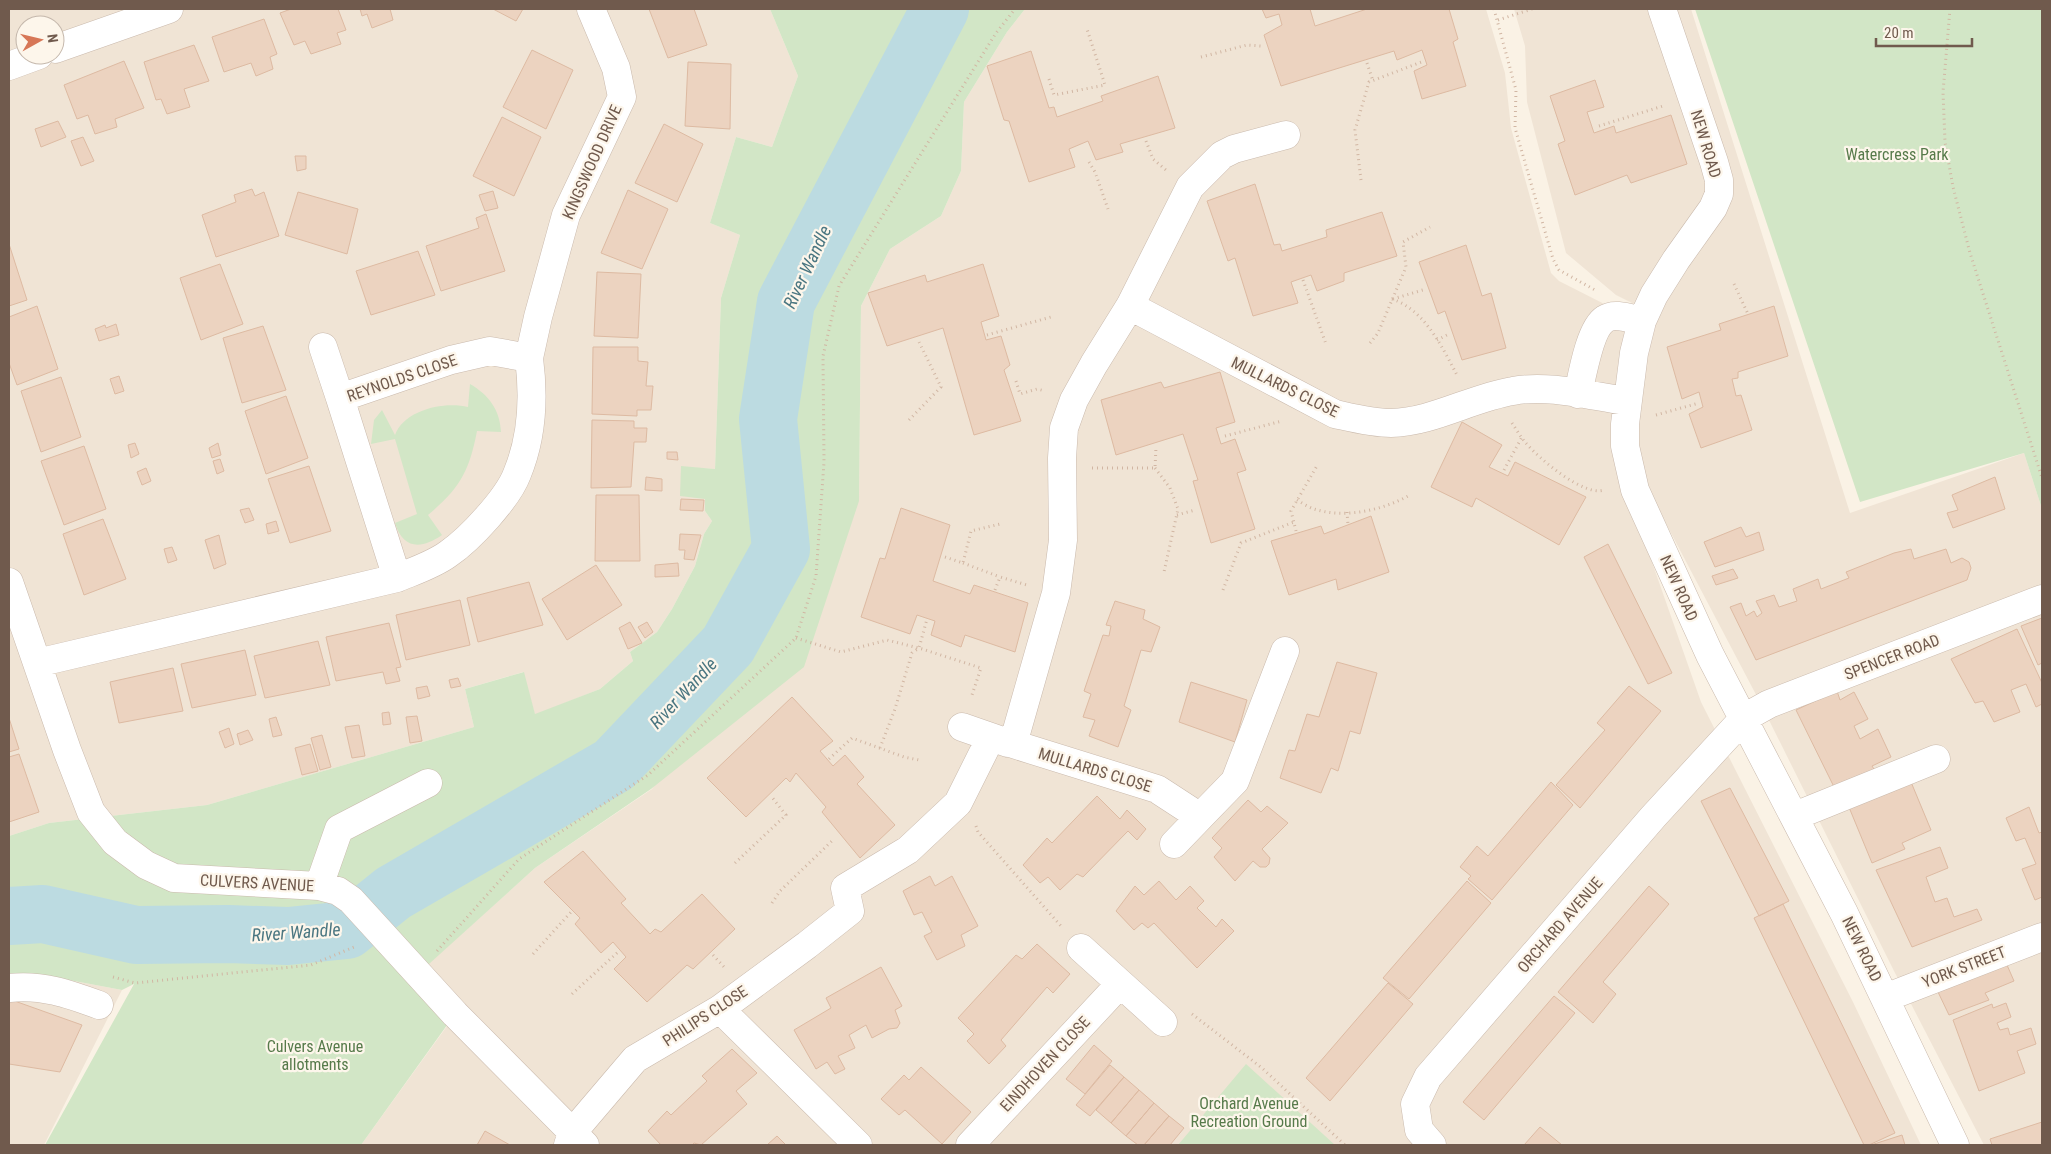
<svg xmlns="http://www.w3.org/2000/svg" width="2051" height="1154" font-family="'Roboto Condensed',sans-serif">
<rect width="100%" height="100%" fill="#faf2e5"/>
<path fill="#f0e4d5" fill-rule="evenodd" d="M9 9H770L798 76 772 147 736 137 710 223 740 235 721 298 715 469 681 467 705 499V511L712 521 704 534 695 566 672 609 657 632 630 652 633 661 600 689 535 715 523 672 465 689 474 727 207 805 49 823 9 836ZM25 25H55V55H25Z
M1025 9H1486L1505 73 1511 128 1551 273 1559 281 1628 316 1620 363 1633 508 1701 702 1853 1002 1921 1145H361L455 1015 418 973 535 868 652 789 859 500 861 306 890 249 941 216 961 171 964 102 1007 32Z
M1514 9H1691L1850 513 2024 453 2042 509V1145H1984L1894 971 1762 706 1651 495 1640 461 1637 427 1650 312 1616 295 1566 253 1527 102 1525 46Z
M37 974 122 990 44 1145H9V979Z"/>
<path fill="#d2e6c6" d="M770 9H1025L1007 32 964 102 961 171 941 216 890 249 861 306 859 501 804 667 651 789 535 868 419 973 455 1014 361 1145H45L134 984 122 990 37 974 9 979V836L49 823 207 805 474 727 465 689 524 672 535 714 600 689 633 661 630 652 657 632 672 609 695 566 704 534 712 521 705 511V499L680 496 681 466 715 469 721 298 740 235 710 223 736 137 772 147 798 76Z
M1695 9H2042V509L2024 453 1860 502Z
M470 384C489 395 500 410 501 432L477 431C469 472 460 488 428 515L442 535C422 549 403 550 395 523L417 514 395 439 371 444 374 420 382 410 395 435C404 410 444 401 468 407Z
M1246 1064 1335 1145H1178Z"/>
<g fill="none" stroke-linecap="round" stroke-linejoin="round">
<path stroke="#bcdbe1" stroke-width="58" d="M9 916 43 914 136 935 228 934 288 936 347 930 393 893 614 765 728 645 781 549 768 419 786 302 940 9"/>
</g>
<path fill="#ecd3c0" stroke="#ddbaa2" d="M291 9H338L346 30 337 33 341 44 311 54 305 41 294 45 280 13Z
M360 9H390L393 20 372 28 367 14 362 16Z
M493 9H523L516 21Z
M649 9H694L707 45 668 58Z
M1262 9H1310L1315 26 1367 9H1449L1458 39 1453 42 1466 86 1422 99 1414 71 1427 65 1422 50 1397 60 1394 51 1281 86 1264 35 1282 25 1279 14 1266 18Z
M264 19 277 54 270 57 273 69 256 76 251 63 224 72 212 37Z
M194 45 209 81 184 89 190 107 167 114 161 99 156 100 144 62Z
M532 50 573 70 546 129 503 107Z
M1031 51 1049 108 1054 107 1057 117 1103 101 1101 96 1158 76 1175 128 1120 144 1123 152 1096 160 1088 141 1069 149 1075 167 1029 182 1009 121 1004 120 987 66Z
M124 61 144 108 115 119 117 127 95 134 88 115 77 119 64 85Z
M688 62 731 64 730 129 685 126Z
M1595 80 1604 107 1587 112 1594 133 1614 126 1616 133 1671 115 1687 164 1631 183 1627 175 1575 195 1558 144 1565 141 1550 96Z
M502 117 541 137 514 196 473 176Z
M58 121 66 137 41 147 35 129Z
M664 124 703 144 677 202 635 183Z
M83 137 94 161 81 166 71 141Z
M295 156H306V169L297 171Z
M1255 184 1274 245 1280 244 1282 251 1327 237 1326 230 1382 212 1397 256 1344 273V281L1317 291 1311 275 1291 282 1298 303 1253 316 1235 258 1228 261 1207 201Z
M252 189 255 196 264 192 279 236 216 257 202 215 236 202 234 195Z
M628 190 668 209 642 269 601 253Z
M493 191 498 208 485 211 479 195Z
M298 192 358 209 347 254 285 235Z
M486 214 505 271 441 291 426 246 479 228 476 218Z
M9 244 27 300 9 306Z
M1466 245 1482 296 1491 293 1506 348 1462 360 1445 311 1438 314 1419 262Z
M418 251 435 295 371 315 356 271Z
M220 264 243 324 201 340 180 278Z
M983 264 999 316 981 322 986 340 1001 336 1010 365 1004 370 1021 421 974 435 943 328 887 346 868 293 925 275 927 282Z
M597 272 641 274 638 338 594 336Z
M37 306 58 369 17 385 9 363V317Z
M1774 306 1788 356 1738 372V378L1732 379 1736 396 1741 395 1752 430 1701 448 1689 414 1703 407 1699 392 1682 399 1667 347 1721 330 1719 324Z
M116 324 119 335 99 341 95 329 105 325 106 328Z
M263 326 286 390 242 403 223 338Z
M593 347H638V361L648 362 646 386H653L651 410H637V416L592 414Z
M1220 372 1235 422 1216 428 1221 444 1235 439 1246 470 1237 473 1255 529 1211 543 1193 481 1198 480 1183 434 1116 455 1101 400 1161 382 1164 388Z
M119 376 124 391 115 394 110 379Z
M61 377 81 437 41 452 21 391Z
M286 396 308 458 266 474 245 411Z
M592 420 634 421V428H647L646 442H634L631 487 591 488Z
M1462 422 1502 445 1489 467 1508 476 1515 462 1586 497 1559 545 1476 498 1472 507 1431 487Z
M135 443 139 454 131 458 128 445Z
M218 443 221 455 212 458 209 448Z
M84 446 106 509 64 525 41 461Z
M667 452H677L678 460 667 459Z
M220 459 224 471 217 474 213 461Z
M309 466 331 531 290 543 268 479Z
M146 468 151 481 142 485 137 472Z
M646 477 662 479V491L645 490Z
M1995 477 2005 509 1953 528 1947 513 1958 510 1952 495Z
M596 495H639L640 561H595Z
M681 499 704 500 703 511 680 510Z
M249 508 254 520 245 523 240 510Z
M901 508 950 525 933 581 970 594 974 585 1028 603 1015 652 965 635 961 647 931 635 935 621 917 615 910 634 861 617 880 558 885 559Z
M1371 516 1389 572 1338 590 1336 579 1289 595 1271 541 1321 526 1324 534Z
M103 519 126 579 84 595 63 534Z
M276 521 279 531 268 534 266 524Z
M1741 527 1746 537 1759 532 1764 550 1715 567 1704 542Z
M680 534 701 535 694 560 684 559 685 550H679Z
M219 535 226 564 214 569 205 540Z
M1608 544 1672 673 1648 684 1584 557Z
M172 547 177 560 168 563 164 549Z
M1911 549 1914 559 1946 549 1951 563 1962 558 1969 562 1971 568 1967 580 1756 660 1730 607 1741 603 1746 616 1754 611 1757 617 1762 613 1756 601 1774 595 1779 607 1797 601 1793 589 1818 579 1821 589 1849 578 1846 572 1894 553Z
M678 563 679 576 655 577V565Z
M596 565 622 605 567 640 542 599Z
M1733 569 1738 578 1716 585 1712 576Z
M529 582 543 625 478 642 467 598Z
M460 600 470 645 406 660 396 615Z
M1115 601 1145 610 1143 619 1160 627 1151 652 1141 650 1124 706 1131 710 1118 747 1089 736 1095 720 1083 717 1091 694 1084 691 1103 635 1109 636 1111 626 1106 625Z
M2042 618V663L2038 665 2021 626Z
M630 622 642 643 628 649 619 628Z
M647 622 653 632 645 638 638 627Z
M389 623 401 667 396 668 400 681 386 684 383 672 336 681 326 637Z
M2017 629 2042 683V704L2036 707 2026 684 2011 690 2020 712 1994 722 1983 701 1975 703 1951 659Z
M318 641 330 685 265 698 254 656Z
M245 650 256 695 192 708 181 664Z
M1337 662 1377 673 1360 734 1350 731 1338 771 1331 768 1321 793 1280 778 1289 750 1295 751 1307 714 1319 717Z
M173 668 183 711 119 723 110 682Z
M458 678 461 686 451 688 449 680Z
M1191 682 1247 700 1235 742 1179 722Z
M427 686 430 696 418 699 416 688Z
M1629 686 1661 711 1580 808 1556 785 1605 730 1597 723Z
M1837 691 1840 700 1854 692 1868 719 1854 726 1860 739 1878 729 1891 757 1872 766 1877 774 1837 793 1796 710Z
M792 697 833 741 820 751 833 766 845 755 864 777 857 784 895 825 860 858 822 812 826 807 796 773 790 782 786 778 746 817 707 778Z
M389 712 391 724 383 725 382 713Z
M417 716 422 741 410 743 406 717Z
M276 717 282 735 273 737 269 719Z
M9 718 19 749 9 752Z
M359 725 365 756 352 758 345 727Z
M229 728 234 744 225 748 219 732Z
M248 730 253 740 240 745 237 734Z
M322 735 331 767 320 770 311 738Z
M310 744 318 771 302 775 295 748Z
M19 754 39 812 9 822V757Z
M1551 782 1573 805 1492 900 1468 879 1471 876 1460 867 1477 846 1488 856Z
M1911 782 1931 830 1902 843 1905 849 1872 863 1846 800Z
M1730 788 1789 901 1759 916 1701 801Z
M1097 796 1120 819 1127 810 1146 829 1137 840 1128 831 1083 877 1077 874 1060 890 1048 877 1040 883 1023 865 1047 838 1052 843Z
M1248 800 1261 812 1267 806 1288 823 1262 849 1270 858 1269 864 1266 867H1260L1253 861 1235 881 1214 857 1222 848 1212 838Z
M2029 807 2039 833 2042 832V897L2035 900 2022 869 2036 864 2025 838 2016 841 2006 818Z
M1940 847 1948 868 1926 877 1935 902 1947 898 1954 917 1977 909 1982 920 1912 947 1876 870Z
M583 851 626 899 621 903 650 934 655 929 661 932 702 894 735 929 693 969 687 965 647 1002 614 969 626 957 613 942 601 953 575 924 580 918 544 882Z
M930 876 935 886 952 876 978 926 961 935 965 946 937 960 924 936 932 932 922 912 914 915 903 891Z
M1159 881 1176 900 1190 886 1204 901 1197 908 1216 927 1222 919 1234 931 1197 968 1154 923 1148 928 1142 923 1134 930 1116 911 1135 886 1144 895Z
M1467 881 1491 903 1409 999 1383 978Z
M1649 886 1669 904 1603 982 1616 994 1593 1023 1558 992Z
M1783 904 1895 1133 1869 1145H1864L1754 918Z
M1037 944 1070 974 1053 993 1047 987 1001 1040 1006 1046 989 1064 967 1041 974 1034 958 1018 1016 955 1022 959Z
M2007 965 2014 981 1985 993 1989 1000 1949 1015 1938 992Z
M881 967 902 1006 895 1010 900 1023 897 1028 889 1029 872 1038 866 1025 849 1035 855 1048 838 1056 845 1069 835 1074 827 1062 816 1069 794 1030 831 1008 826 998Z
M1388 983 1413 1004 1330 1101 1306 1078Z
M1554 996 1575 1013 1484 1120 1463 1102Z
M9 999 82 1025 60 1072 9 1064Z
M2006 1003 2011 1017 1997 1023 2000 1030 2008 1028 2010 1035 2031 1028 2036 1044 2017 1051 2025 1073 1979 1091 1953 1020 1992 1004 1993 1008Z
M1094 1045 1112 1061 1085 1094 1066 1079Z
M732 1049 757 1073 736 1091 747 1104 701 1145 694 1143 692 1145H661L648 1131 667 1111 671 1115 707 1081 702 1076Z
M1110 1065 1124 1077 1090 1116 1076 1105Z
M921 1067 971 1112 942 1144 905 1110 899 1115 881 1099 904 1075 909 1080Z
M1124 1077 1139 1090 1111 1123 1096 1110Z
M1139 1090 1154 1103 1126 1136 1111 1123Z
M1154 1103 1169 1116 1144 1145H1138L1126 1136Z
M1169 1116 1184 1128 1170 1145H1144Z
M2042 1122V1145H1992L1990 1139Z
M1540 1127 1562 1145H1524Z
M485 1131 510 1145H477Z
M1902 1135 1905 1145H1871Z
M777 1136 786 1145H767Z"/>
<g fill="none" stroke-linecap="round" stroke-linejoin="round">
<defs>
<path id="minor" d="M1662 9 1714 162 1719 180V194L1713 208 1676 260 1654 295 1642 321 1634 353 1625 424V446L1635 490 1710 655 1844 913 1955 1145
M55 49 169 9
M9 66 39 55
M1130 306 1335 414C1353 418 1372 423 1391 423 1433 422 1471 398 1513 391 1549 384 1590 396 1626 401
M323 347 340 398
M529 358 538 317 566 215 622 97 616 68 591 9
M1578 394C1582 376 1590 328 1605 319 1615 312 1631 319 1642 321
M9 582 67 750 91 812 115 842 146 865 174 878 319 886 338 891 351 900 455 1014 585 1145
M1285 651 1235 781 1200 817 1157 789 1013 744 1056 593 1063 540 1062 458 1064 428 1074 400 1094 364 1130 306 1190 187 1222 155 1234 149 1286 135
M37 663 397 578C414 571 433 565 448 554 470 539 508 498 517 474 532 438 534 396 529 358L490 351 451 360 340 398 397 578
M962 727 1008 743
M1795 816 1936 759
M1174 844 1200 817
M319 886 339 829 428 783
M1081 948 1163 1022
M9 988C41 984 69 994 99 1005
M1885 998 2042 937
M720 1009 858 1145
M568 1145 572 1133 635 1059 720 1009 807 945 850 911 845 888 908 850 958 803 991 737
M970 1145 1120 984
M1432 1145 1419 1130 1415 1104 1428 1077 1653 817 1744 718 1769 704 2042 599"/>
</defs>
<use href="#minor" stroke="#cabaad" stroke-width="29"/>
<path stroke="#d1b6a3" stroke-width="3" stroke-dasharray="1 4" stroke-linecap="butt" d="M1494 9 1516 90 1515 128 1553 259 1559 270 1595 290
M1950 9 1943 92 1945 142 1953 187 1970 253 2042 478
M1498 20 1532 9
M1201 57 1247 45 1261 46
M1367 63 1373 81
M1049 79 1054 95 1105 85 1087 29
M1599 126 1663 106
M1146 141 1153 159 1166 170
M1089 162 1095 172 1108 209
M1361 180 1355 130 1369 82 1424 61
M1303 280 1326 344
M1734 284 1748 314
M1392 299C1425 310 1442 347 1457 375
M1393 299 1426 289
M987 335 1051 317
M1437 340 1449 334
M1370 343 1378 333 1406 267 1403 242 1430 227
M1016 381 1020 394 1037 389 1045 391
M1656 415 1699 403
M909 420 941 387 918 340
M1512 423C1516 429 1520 436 1525 442 1538 458 1584 497 1604 490
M1225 436 1282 421
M1092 468H1155L1156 447
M1155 468 1170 488 1178 509 1164 572
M1504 470 1522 437
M1297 500C1302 503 1308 507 1314 509 1345 519 1383 510 1410 495
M1347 512 1348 525
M1177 515 1195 510
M1296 531 1291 511 1318 464
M945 557 963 563 971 531 1000 524
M963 563 1000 577
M995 590 1000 577 1027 585
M1223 590 1241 543 1294 522
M796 638 841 652 887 640 922 649 981 668 971 698
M880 748 895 709 912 653 919 648 927 619
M829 759 852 738 904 757 919 760
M976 826 978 832 1061 926
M735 863 786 815 771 796
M772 903 780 891 834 839
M437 951 519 859 648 775 796 638 816 576 824 462 823 356 839 286 996 33 1015 9
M533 954 571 912
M713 955 724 967
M113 977 135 983 311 965 354 947
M572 994 618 952
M1192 1014 1262 1068 1345 1145"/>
<use href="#minor" stroke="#fff" stroke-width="28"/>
</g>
<g text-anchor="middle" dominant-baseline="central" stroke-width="4.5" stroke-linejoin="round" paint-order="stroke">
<g font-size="16" fill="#705a4d" stroke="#fdf6eb">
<text transform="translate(1706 144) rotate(73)">NEW ROAD</text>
<text transform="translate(592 162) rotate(-66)">KINGSWOOD DRIVE</text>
<text transform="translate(402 378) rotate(-19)">REYNOLDS CLOSE</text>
<text transform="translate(1285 387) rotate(26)">MULLARDS CLOSE</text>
<text transform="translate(1679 588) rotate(66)">NEW ROAD</text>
<text transform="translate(1892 657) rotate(-21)">SPENCER ROAD</text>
<text transform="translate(1095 770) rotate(17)">MULLARDS CLOSE</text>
<text transform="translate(257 883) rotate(3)">CULVERS AVENUE</text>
<text transform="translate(1560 925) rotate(-49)">ORCHARD AVENUE</text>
<text transform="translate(1862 949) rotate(64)">NEW ROAD</text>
<text transform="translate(1964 967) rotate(-21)">YORK STREET</text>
<text transform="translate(705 1016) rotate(-33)">PHILIPS CLOSE</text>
<text transform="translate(1045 1064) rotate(-47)">EINDHOVEN CLOSE</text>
</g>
<g font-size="16" fill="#567a4a" stroke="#fdf6eb">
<text x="1897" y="154">Watercress Park</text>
<text x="315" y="1046">Culvers Avenue<tspan x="315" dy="18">allotments</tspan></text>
<text x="1249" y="1103">Orchard Avenue<tspan x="1249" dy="18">Recreation Ground</tspan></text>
</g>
<g font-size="18" font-style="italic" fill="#4a7681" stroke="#fdf6eb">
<text transform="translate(807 267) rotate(-65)">River Wandle</text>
<text transform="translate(683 693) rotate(-47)">River Wandle</text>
<text transform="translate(296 932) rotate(-4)">River Wandle</text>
</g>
</g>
<rect width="2051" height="1154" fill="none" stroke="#705a4d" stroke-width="20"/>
<g transform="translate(40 40) rotate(82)"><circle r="24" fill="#fdf6eb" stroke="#c5b8ac"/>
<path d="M0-4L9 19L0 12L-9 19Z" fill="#d77757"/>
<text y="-8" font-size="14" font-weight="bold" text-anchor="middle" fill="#705a4d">N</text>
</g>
<path d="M1876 38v8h96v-8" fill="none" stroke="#705a4d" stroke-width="2.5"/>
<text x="1884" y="38" font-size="15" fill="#705a4d" stroke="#fdf6eb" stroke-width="4" paint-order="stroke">20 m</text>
</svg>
